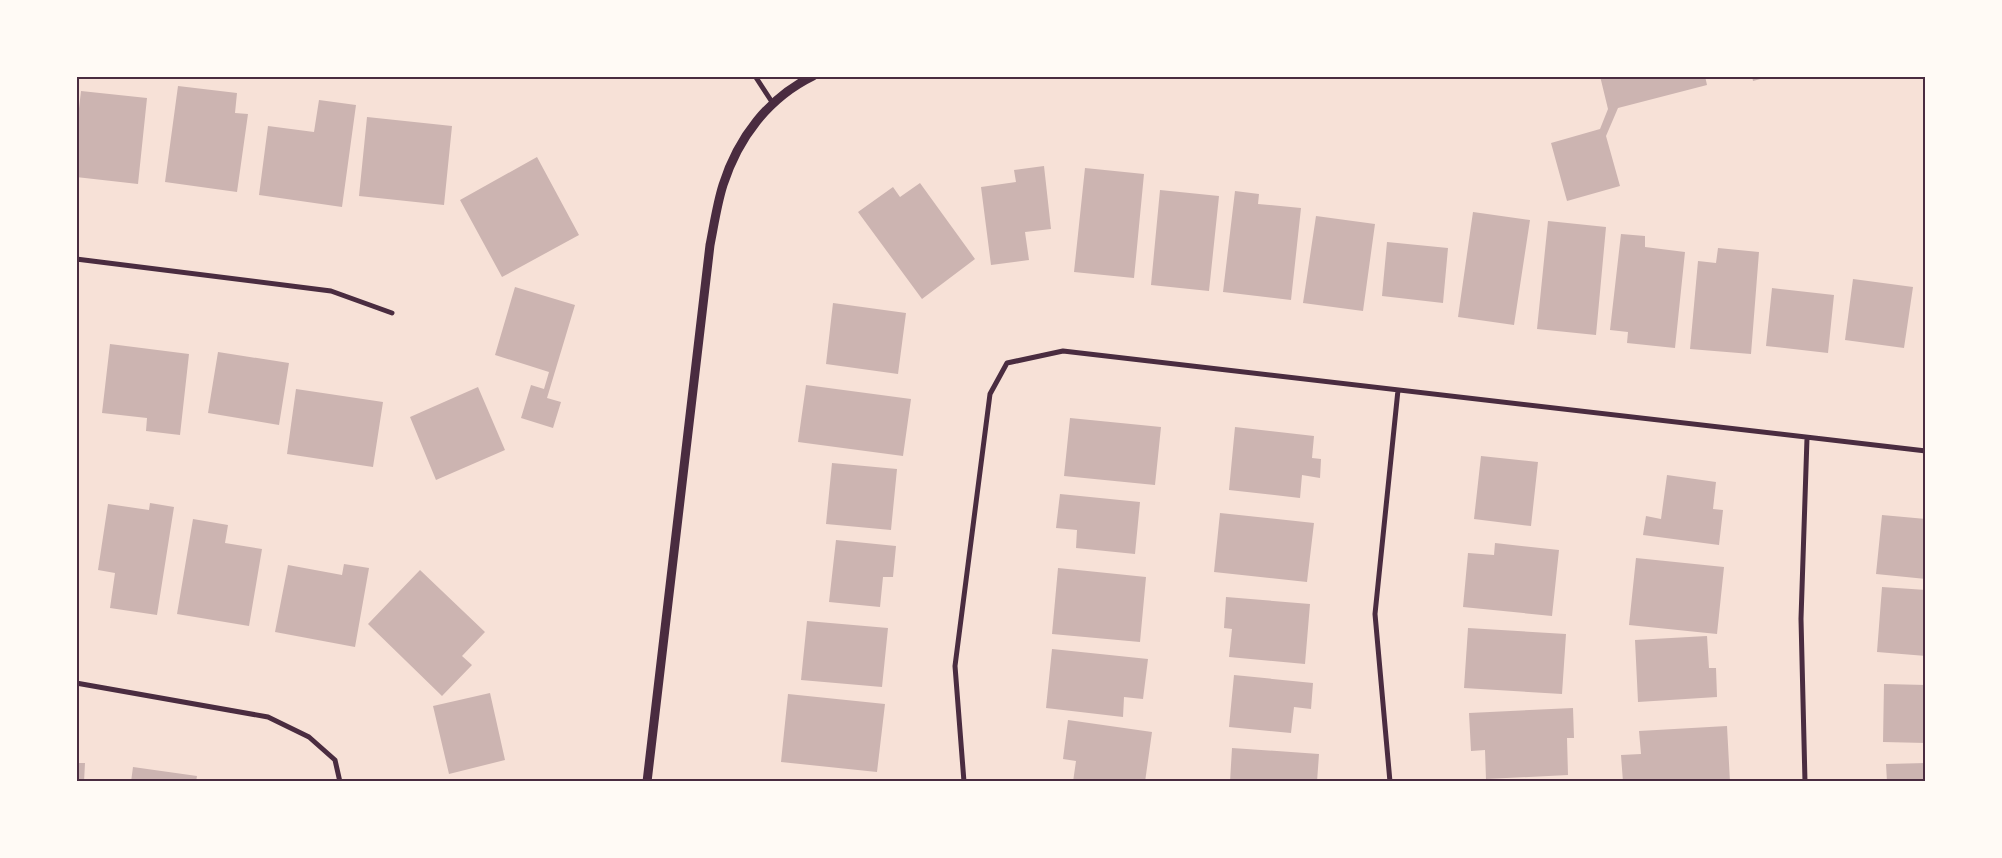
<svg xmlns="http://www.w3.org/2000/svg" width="2002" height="858" font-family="'DM Sans',sans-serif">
<rect width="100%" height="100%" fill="#f7e1d7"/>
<path fill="#ccb4b1" d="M1600 76H1705L1707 85 1618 108 1606 136 1620 186 1567 201 1551 143 1600 129 1608 109Z
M1752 76H1768V77L1753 81Z
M178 86 237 93 235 113 248 114 237 192 165 182Z
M81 91 147 98 138 184 76 177V135Z
M319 100 356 105 342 207 259 195 268 126 314 132Z
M367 117 452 126 444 205 359 196Z
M537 157 579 235 502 277 460 200Z
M1044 166 1051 229 1025 232 1029 260 991 265 981 187 1016 182 1014 170Z
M1085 168 1144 174 1134 278 1074 272Z
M920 183 975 259 922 299 858 212 893 187 900 197Z
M1160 190 1219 196 1209 291 1151 285Z
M1235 191 1259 194 1258 204 1301 208 1291 300 1223 292Z
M1473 212 1530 220 1514 325 1458 317Z
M1316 216 1375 224 1363 311 1303 303Z
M1548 221 1606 227 1596 335 1537 329Z
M1621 234 1645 236V247L1685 252 1675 348 1627 343 1628 332 1610 330Z
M1387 242 1448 248 1443 303 1382 296Z
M1718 248 1759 252 1751 354 1690 349 1698 261 1716 263Z
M1853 279 1913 287 1904 348 1845 340Z
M515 287 575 305 547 398 561 402 553 428 521 418 531 385 544 389 549 372 495 355Z
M1772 288 1834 295 1828 353 1766 346Z
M833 303 906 313 898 374 826 364Z
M1924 340H1926V355L1923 354Z
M110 344 189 354 180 435 146 431 147 418 102 413Z
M218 352 289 363 279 425 208 413Z
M806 385 911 399 903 456 798 442Z
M478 387 505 450 436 480 410 417Z
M296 389 383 402 373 467 287 454Z
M1070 418 1161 427 1155 485 1064 476Z
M1235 427 1314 436 1312 458 1321 459 1320 478 1302 475 1300 498 1229 490Z
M1481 456 1538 462 1531 526 1474 519Z
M832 463 897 469 891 530 826 524Z
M1667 475 1716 482 1713 509 1723 510 1719 545 1643 535 1646 516 1661 519Z
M1060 494 1140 502 1135 554 1076 548 1077 530 1056 528Z
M150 503 174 507 157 615 110 608 115 573 98 570 108 504 149 510Z
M1220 513 1314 523 1307 582 1214 572Z
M1882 515 1926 519V579L1876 574Z
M193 519 228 525 225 543 262 549 249 626 177 614Z
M836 540 896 546 893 577H883L880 607 829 602Z
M1495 543 1559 550 1552 616 1463 607 1468 553 1494 555Z
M1636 558 1724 567 1717 634 1629 625Z
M344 564 369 568 355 647 275 632 288 565 342 575Z
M1058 568 1146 577 1140 642 1052 634Z
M420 570 485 632 462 656 472 665 442 696 368 624Z
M1882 587 1926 590V656L1877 652Z
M1226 597 1310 604 1305 664 1229 657 1232 629 1224 628Z
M807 621 888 628 882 687 801 680Z
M1468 628 1566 634 1562 694 1464 688Z
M1707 636 1709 668H1716L1717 697 1638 702 1635 640Z
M1052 649 1148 659 1143 699 1124 697 1123 717 1046 708Z
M1234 675 1313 683 1311 709 1294 707 1291 733 1229 727Z
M1884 684 1926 685V743L1883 742Z
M490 693 505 760 449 774 433 706Z
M788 694 885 704 877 772 781 762Z
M1573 708 1574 738H1567L1568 775 1486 779 1485 750 1471 751 1469 713Z
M1068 720 1152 732 1145 782H1073L1076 761 1063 759Z
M1727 726 1730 782H1623L1621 755 1641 754 1639 731Z
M1232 748 1319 754 1317 782H1230Z
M76 763H85L84 782H76Z
M1926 763V782H1887L1886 764Z
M133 767 197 776 196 782H131Z"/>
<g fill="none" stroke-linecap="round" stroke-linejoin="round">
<path stroke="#4a2c40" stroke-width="5" d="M755 76 772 102
M76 259 331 291 392 313
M76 683 268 717 309 737 335 760 340 782
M964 782 955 666 990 394 1007 363 1063 351 1926 451
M1390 782 1375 614 1398 390
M1805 782 1801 619 1807 438"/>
<path stroke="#4a2c40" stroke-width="9" d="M647 782 710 245C714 225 717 204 723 185 738 138 768 98 813 76"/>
</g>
<rect width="2002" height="858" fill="none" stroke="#fffaf5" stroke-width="155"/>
<rect x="78" y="78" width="1846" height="702" fill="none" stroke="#4a2c40" stroke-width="2"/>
</svg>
